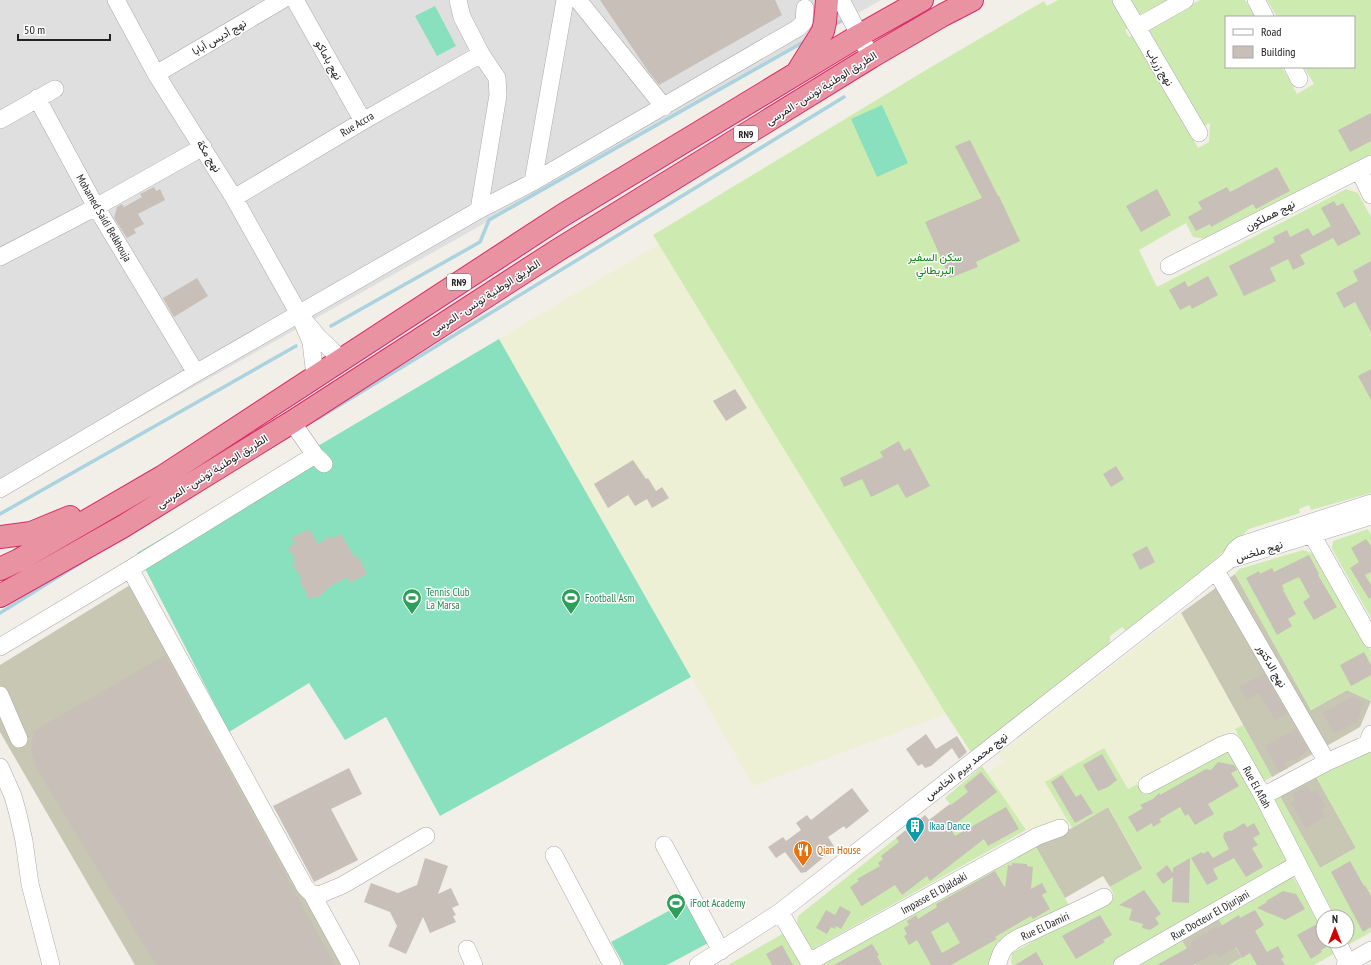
<svg xmlns="http://www.w3.org/2000/svg" width="1371" height="965" font-family="'PT Sans Narrow',Vazirmatn,sans-serif">
<rect width="100%" height="100%" fill="#f2efe9"/>
<path fill="#e0dfdf" d="M0 0H881L64 460 0 497Z"/>
<path fill="#c7c7b4" d="M1235 574 1311 710 1347 690 1371 701 1360 727 1272 777 1181 613Z
M130 585 353 965H135L0 732V665Z
M1314 773 1356 848 1320 868 1278 793Z
M1108 807 1143 869 1110 887 1103 876 1065 898 1034 844 1072 828Z
M1218 918 1242 958 1229 965H1196L1181 939Z"/>
<path fill="#eef0d5" d="M659 244 946 714 753 786 499 339Z
M1181 613 1243 725 1128 789 1104 748 1046 782 1068 821 1026 830 987 774 1003 761 998 754Z"/>
<path fill="#cdebb0" d="M1058 0H1115L1130 27 1125 30 1129 37 1135 34 1198 148 1209 142 1210 123 1202 127 1147 29 1200 0H1245L1255 17H1226V67H1282L1297 94 1314 84 1304 67H1354V17H1277L1267 0H1371V154L1206 239 1193 237 1186 223 1139 250 1157 287 1346 189 1358 193 1371 217V493L1311 510 1309 505 1299 509 1300 513 1249 529 1197 575 1126 631 1122 627 1110 636V644L972 754 946 714 653 235 931 67 1044 1 1047 6Z
M1129 0H1167L1137 16Z
M1368 529 1371 534V618L1332 549 1333 541Z
M1303 550 1314 554 1371 651V701L1347 690 1311 710 1235 574 1239 569Z
M1243 725 1272 777 1262 782 1235 729Z
M1227 746 1288 857 1284 865 1111 965H1013L1011 962 1012 953 1114 895 1110 887 1143 868 1108 807 1072 828 1045 782 1104 748 1128 789 1137 784 1144 794Z
M1371 749V932L1348 945 1346 941 1347 917H1334L1270 797 1278 793 1320 868 1356 848 1314 773Z
M982 766 1026 830 811 950 797 923 798 916 925 815 930 822 941 813 939 812 950 804 945 798Z
M1034 844 1069 905 991 965H822Z
M1292 875 1323 928V941H1330L1337 952 1314 965H1229L1242 957 1218 918Z
M784 933 803 965H728Z
M1181 939 1196 965H1140L1139 963Z"/>
<path fill="#88e0be" d="M435 6 456 46 437 56 415 16Z
M882 105 908 163 877 177 851 119Z
M499 339 691 677 440 816 386 717 345 740 309 683 229 732 137 553Z
M689 900 712 941 667 965H624L611 942Z"/>
<g fill="none" stroke-linecap="round" stroke-linejoin="round">
<path stroke="#aad3df" stroke-width="3.5" d="M832 26 843 20
M331 326 480 242 489 220 807 40
M317 419 844 97
M0 514 296 346
M0 613 90 557"/>
</g>
<path fill="#c7bfb8" fill-rule="evenodd" d="M600 0H775L782 15 659 85 648 71Z
M1371 113V141L1350 152 1338 130Z
M970 140 998 196H999L1020 241 976 262 978 267 950 278 925 222 982 198 955 146Z
M1277 167 1290 191 1256 209 1253 204 1211 227 1210 224 1196 231 1188 217 1202 209 1198 202 1227 187 1230 192Z
M154 187 156 191 160 189 165 200 138 214 144 224 134 229 136 233 127 238 114 218 117 207 122 204 124 207 142 197 140 194Z
M1157 189 1171 215 1141 232 1126 206Z
M1334 201 1337 206 1343 203 1361 234 1338 246 1333 238 1300 255 1305 264 1293 270 1288 259 1270 268 1276 281 1244 296 1229 266 1268 246 1275 242 1273 237 1287 230 1290 237 1308 228 1313 236 1331 226 1321 208Z
M1371 261V332L1355 302 1344 308 1336 293 1358 281 1353 271Z
M1208 276 1218 295 1192 309 1190 305 1180 310 1169 290 1185 281 1188 287Z
M197 278 208 296 174 317 163 298Z
M1371 369V400L1358 376Z
M735 389 747 408 726 421 713 401Z
M899 441 904 451 910 448 930 486 906 498 898 484 871 497 862 479 844 487 840 478 883 457 880 452Z
M633 460 646 479 648 478 656 491 662 487 669 498 652 508 647 499 635 506 628 495 608 508 594 484Z
M1116 466 1124 479 1111 487 1103 474Z
M309 529 318 544 330 536 332 539 341 534 355 558 358 556 367 574 350 583 347 577 328 588 319 597 307 598 306 591 299 582 302 580 292 563 296 561 288 548 295 543 291 538Z
M1366 539 1371 546V572L1365 575 1371 585V597L1369 599 1350 568 1359 562 1351 548Z
M1147 546 1155 562 1140 570 1132 554Z
M1309 555 1319 574 1318 575 1337 607 1314 620 1303 602 1310 597 1299 577 1282 585 1284 590H1283L1296 614 1288 619 1292 626 1277 635 1246 578 1259 571 1260 574 1272 568 1274 572Z
M1364 652 1371 665V675L1351 686 1340 665Z
M165 655 335 965H156L35 766 31 748 34 731Z
M1264 673 1287 713 1275 720 1259 693 1247 700 1239 687Z
M1353 696 1364 703 1357 722 1334 733 1323 713Z
M1296 729 1308 750 1296 759 1285 762 1288 768 1279 772 1265 746Z
M926 734 936 749 957 736 967 752 959 759 952 748 931 766 925 768 922 764 918 766 906 749Z
M1102 754 1117 780 1108 787 1098 791 1083 765Z
M1218 762 1234 765 1237 770 1231 773 1239 786 1208 804 1214 814 1195 825 1188 814 1185 816 1180 807 1160 819 1161 822 1153 827 1152 823 1137 832 1128 817 1143 808 1140 805 1153 799 1159 793 1160 795 1206 769 1211 770Z
M349 768 362 794 331 809 358 860 314 882 273 806Z
M981 772 997 792 950 828 955 836 1006 807 1019 829 988 846 984 839 930 881 927 876 902 895 895 885 862 906V907L850 887 859 881 857 879 880 866 878 863 883 859 881 856 899 842 896 838 925 815 929 820 950 804 951 805 968 792 964 786Z
M1062 775 1076 797 1081 794 1093 813 1075 823 1051 782Z
M1307 786 1311 792 1316 790 1326 806 1321 809 1325 817 1306 828 1291 803 1295 800 1292 794Z
M852 788 869 811 846 829 844 826 828 837 835 848 806 872 801 873 785 852 776 858 768 847 783 837 786 841 801 830 796 823 807 815 811 820Z
M1244 823 1247 827 1254 823 1260 834 1253 838 1258 845 1252 848 1263 867 1246 877 1234 858 1213 869 1218 879 1207 885 1191 858 1202 852 1203 854 1208 851 1213 858 1229 849 1223 837 1224 833 1228 831H1231Z
M425 858 448 866 438 894 451 888 459 905 452 908 456 915 453 916 456 922 430 933 423 917 406 954 388 946 397 926 390 912 364 902 371 883 398 893 417 885Z
M1190 858 1189 903 1172 902 1173 877 1163 884 1156 874 1167 865 1173 873V868Z
M1350 861 1364 886 1365 885 1371 896V927L1363 932 1331 872Z
M1012 863 1027 864V866L1033 867 1031 889 1042 883 1047 892 1042 895 1050 909 1033 919 1031 916 995 937 997 939 951 965H931L917 940 909 945 904 936 907 934 904 928 909 925 907 921 916 915 918 919 937 907 936 904 995 871 1005 888 1008 865 1012 866ZM948 922 960 943 942 953 931 932Z
M1144 890 1161 914 1155 918 1159 924 1150 930 1142 928 1143 924 1129 920 1132 909 1119 905Z
M1283 891 1296 894 1305 909 1285 920 1257 908 1267 902 1266 901Z
M840 906 851 912 841 929 836 926 835 929 831 927 827 934 816 928 826 910 835 915Z
M1255 910 1264 925 1255 931 1267 952 1278 946 1284 957 1281 959 1285 965H1257L1250 953 1242 958 1236 947 1219 957 1216 952 1193 965H1157L1193 945 1191 942 1217 926 1218 928 1239 915 1240 918Z
M1100 915 1112 935 1103 940 1105 942 1076 959 1062 936Z
M1317 924 1323 936V941H1326L1328 946 1321 950 1322 952 1311 959 1297 935Z
M872 944 879 955 877 956 882 965H834Z
M782 945 793 965H772L766 954Z
M1036 952 1044 965H1015Z"/>
<g fill="none" stroke-linecap="round" stroke-linejoin="round">
<defs>
<path id="minor" d="M116 0 156 74 234 198 299 314
M295 0 363 121
M458 0 462 17 481 54 497 78 498 95 479 210
M578 0 664 107
M841 0 871 57
M1121 0 1199 133
M1256 0 1265 17
M1137 27 1185 0
M1293 67 1299 79
M156 74 282 0
M37 98 96 207 196 373
M0 120 55 89
M1359 170 1371 195
M533 182 565 0
M234 198 363 121 481 54
M0 257 96 207 203 147
M1169 266 1371 164
M315 376 311 342 299 314 318 337 341 359
M292 422 315 455 324 464
M0 489 196 373 479 210 533 182 798 28 804 22 805 8
M1307 526 1371 639
M1229 560 1371 516
M130 569 305 887 312 894 319 895 343 885 426 836
M1216 571 1327 762
M0 647 130 569 315 455
M0 695 19 739
M0 767 13 796 18 814 24 841 30 884 51 965
M1147 785 1222 745 1231 742 1234 745 1263 796 1325 917
M1263 796 1327 762 1367 744 1371 734
M664 845 721 951
M554 855 612 965
M312 894 351 965
M780 912 811 965
M1337 941 1349 965
M467 949 474 965
M809 962 1038 836 1060 828
M698 965 780 912 1188 593 1229 560 1235 550 1241 545 1371 503
M997 965C1000 958 1001 950 1007 946 1013 939 1023 936 1031 932 1055 920 1080 910 1104 897
M1122 965 1298 864
M1345 965 1371 950"/>
<path id="highway" d="M798 71 823 31 825 22 827 0
M0 537 31 533 70 517
M0 569 19 560 162 477 563 215 860 35 922 0
M0 596 122 527 292 422 558 250 871 57 943 15 972 0"/>
</defs>
<use href="#minor" stroke="#a9a9a9" stroke-width="18"/>
<use href="#highway" stroke="#dc2a67" stroke-width="24"/>
<use href="#minor" stroke="#fff" stroke-width="17"/>
<use href="#highway" stroke="#e892a2" stroke-width="22"/>
</g>
<defs>
<symbol id="stadium-pin" viewBox="-11 -11 22 30"><path d="M0 17L-7.5 6A9.5 9.5 0 1 1 7.5 6Z" fill="#2e9e5b" stroke="#fff"/><path d="M0-5a6.5 5 0 1 0 0 10a6.5 5 0 1 0 0-10ZM-3.5-1.8h7v3.6h-7Z" fill="#fff"/></symbol>
<symbol id="building-pin" viewBox="-11 -11 22 30"><path d="M0 17L-7.5 6A9.5 9.5 0 1 1 7.5 6Z" fill="#0f9aa8" stroke="#fff"/><path d="M-4-6H4V6H1V3H-1V6H-4ZM-2.5-4.3h1.7v1.8h-1.7ZM.8-4.3h1.7v1.8H.8ZM-2.5-1h1.7V.8h-1.7ZM.8-1h1.7V.8H.8Z" fill="#fff"/></symbol>
<symbol id="restaurant-pin" viewBox="-11 -11 22 30"><path d="M0 17L-7.5 6A9.5 9.5 0 1 1 7.5 6Z" fill="#e8710a" stroke="#fff"/><path d="M-5-6h1v4h1v-4h1v4h1v-4h1v5L-1.5 .5V6h-2V.5L-5-1ZM5-6V6H3V1.5H1.5Q1.5-4 5-6Z" fill="#fff"/></symbol>
</defs>
<g fill-rule="evenodd">
<use href="#stadium-pin" x="401" y="587" width="22" height="30"/>
<use href="#stadium-pin" x="560" y="587" width="22" height="30"/>
<use href="#building-pin" x="904" y="815" width="22" height="30"/>
<use href="#restaurant-pin" x="792" y="839" width="22" height="30"/>
<use href="#stadium-pin" x="665" y="892" width="22" height="30"/>
</g>
<g text-anchor="middle" dominant-baseline="central" stroke-width="3" stroke-linejoin="round" paint-order="stroke">
<g fill="#fff" stroke="#646464" stroke-width="1">
<rect x="734" y="126" width="24" height="16" rx="3"/>
<rect x="447" y="274" width="24" height="16" rx="3"/>
</g>
<g font-size="10" font-weight="bold" fill="#222">
<text x="746" y="134">RN9</text>
<text x="459" y="282">RN9</text>
</g>
<g font-size="11" fill="#222" stroke="#fff">
<text transform="translate(219 37) rotate(-30)">نهج أديس أبابا</text>
<text transform="translate(329 60) rotate(61)">نهج باماكو</text>
<text transform="translate(1160 67) rotate(59)">نهج زرياب</text>
<text transform="translate(821 88) rotate(-32)">الطريق الوطنية تونس - المرسى</text>
<text transform="translate(357 124) rotate(-31)">Rue Accra</text>
<text transform="translate(209 156) rotate(58)">نهج مكة</text>
<text transform="translate(1270 215) rotate(-27)">نهج هملكون</text>
<text transform="translate(104 218) rotate(60)">Mohamed Saidi Belkhouja</text>
<text transform="translate(485 297) rotate(-33)">الطريق الوطنية تونس - المرسى</text>
<text transform="translate(212 471) rotate(-32)">الطريق الوطنية تونس - المرسى</text>
<text transform="translate(1259 551) rotate(-17)">نهج ملخس</text>
<text transform="translate(1272 666) rotate(60)">نهج الدكتور</text>
<text transform="translate(966 766) rotate(-38)">نهج محمد بيرم الخامس</text>
<text transform="translate(1257 787) rotate(61)">Rue El Aflah</text>
<text transform="translate(934 893) rotate(-29)">Impasse El Djaldaki</text>
<text transform="translate(1210 915) rotate(-30)">Rue Docteur El Djurjani</text>
<text transform="translate(1045 926) rotate(-25)">Rue El Damiri</text>
</g>
<g font-size="11" fill="#0c8416" stroke="#fff">
<text x="935" y="257">سكن السفير<tspan x="935" dy="13">البريطاني</tspan></text>
</g>
<g font-size="11" fill="#27864d" stroke="#fff" text-anchor="start">
<text x="426" y="592">Tennis Club<tspan x="426" dy="13">La Marsa</tspan></text>
<text x="585" y="598">Football Asm</text>
<text x="690" y="903">iFoot Academy</text>
</g>
<g font-size="11" fill="#0d838f" stroke="#fff" text-anchor="start">
<text x="929" y="826">Ikaa Dance</text>
</g>
<g font-size="11" fill="#c56008" stroke="#fff" text-anchor="start">
<text x="817" y="850">Qian House</text>
</g>
</g>
<rect x="1225" y="16" width="130" height="52" fill="#ffffff" stroke="#a7a7a7"/>
<rect x="1233" y="29" width="20" height="6" fill="#ffffff" stroke="#a7a7a7"/>
<text x="1261" y="36" font-size="12" fill="#222222">Road</text>
<rect x="1233" y="46" width="20" height="12" fill="#c7bfb8" stroke="#a7a7a7"/>
<text x="1261" y="56" font-size="12" fill="#222222">Building</text>
<g transform="translate(1335 929)"><circle r="19" fill="#ffffff" stroke="#a7a7a7"/>
<path d="M0-3L7 15L0 10L-7 15Z" fill="#d40000"/>
<text y="-6" font-size="11" font-weight="bold" text-anchor="middle" fill="#222222">N</text>
</g>
<path d="M18 34v6h92v-6" fill="none" stroke="#222222" stroke-width="2"/>
<text x="24" y="34" font-size="12" fill="#222222" stroke="#ffffff" stroke-width="3" paint-order="stroke">50 m</text>
</svg>
